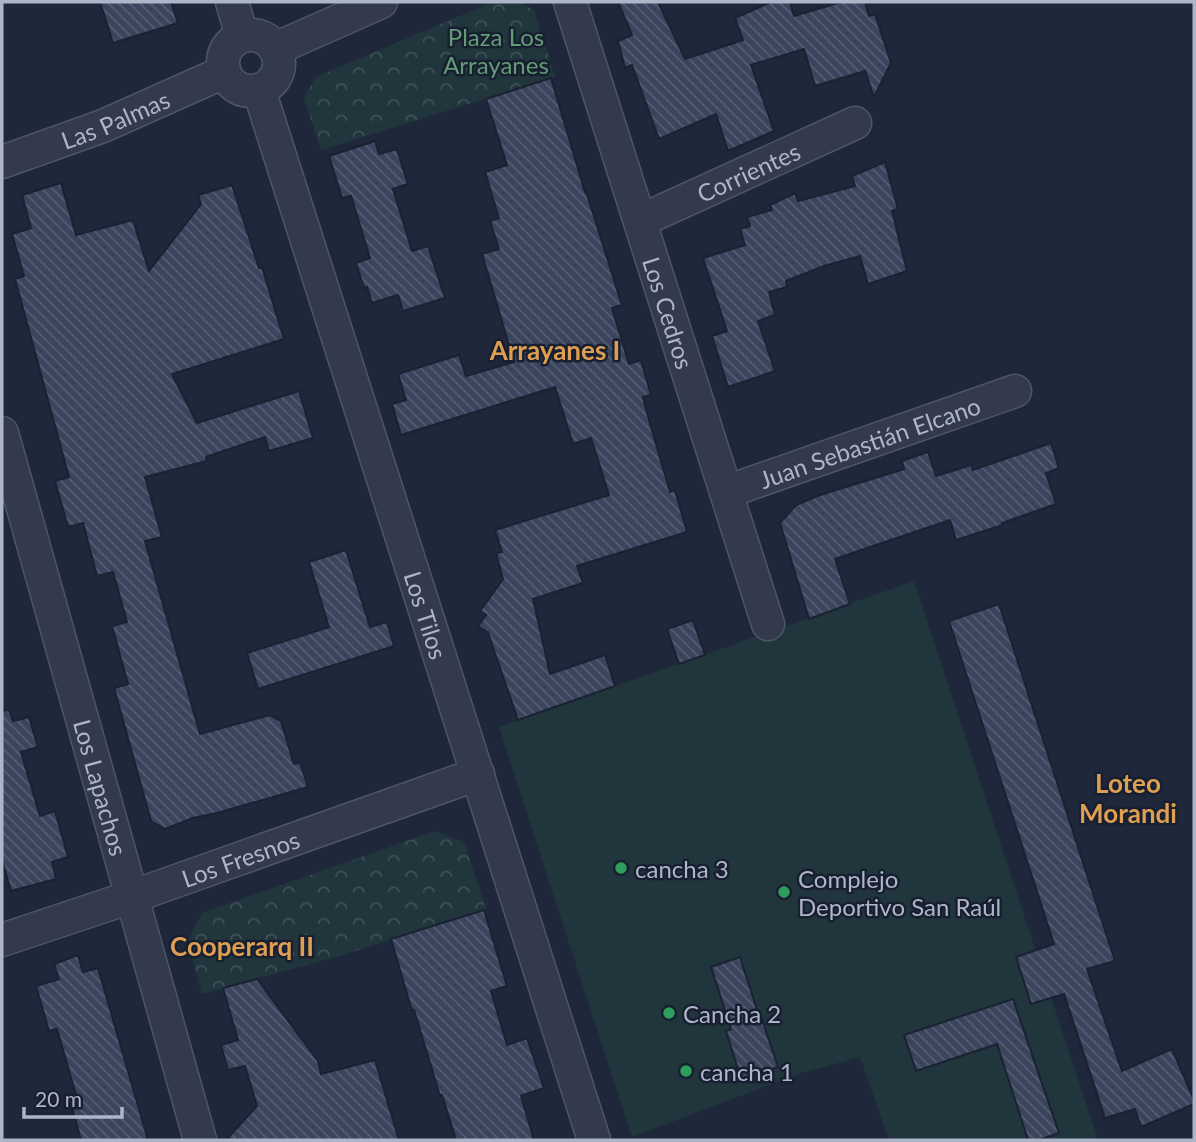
<svg xmlns="http://www.w3.org/2000/svg" width="1196" height="1142" font-family="Lato,sans-serif">
<defs>
<pattern id="forest-crowns" width="20" height="18" patternUnits="userSpaceOnUse" patternTransform="scale(1.75)"><rect width="20" height="18" fill="#21363c"/><path d="M2 6a3 3 0 1 1 6 0M12 15a3 3 0 1 1 6 0" fill="none" stroke="#3f5157"/></pattern>
<pattern id="building-back-hatch" width="6" height="6" patternUnits="userSpaceOnUse" patternTransform="scale(1.75)"><rect width="6" height="6" fill="#3a445c"/><path d="M-1 5l2 2M0 0l6 6M5-1l2 2" fill="none" stroke="#545d72"/></pattern>
</defs>
<rect width="100%" height="100%" fill="#1f283b"/>
<path fill="#21363c" d="M914 581 1098 1140H889L860 1057 798 1074 632 1137 499 727Z"/>
<path fill="url(#forest-crowns)" d="M493 2H518L534 10 555 77 321 150 304 98 316 77Z
M435 831 464 842 486 909 343 955 202 994 188 941 202 913Z"/>
<path fill="url(#building-back-hatch)" stroke="#1a2132" stroke-width="2" d="M100 2H171L178 23 113 43Z
M618 2H658L685 59 743 40 735 18 771 2H790L794 16 841 2H865L869 16 875 14 891 63 874 97 865 71 815 86 804 49 751 65 774 131 728 151 716 114 659 139 632 65 625 68 618 41 632 35Z
M551 78 585 192 586 191 622 305 612 308 629 364 641 360 651 395 643 397 649 420 670 492 675 490 687 532 577 566 583 583 533 599 550 674 605 655 615 686 518 720 488 633 478 626 486 615 480 611 503 579 496 553 502 552 495 530 609 495 591 438 573 444 555 387 401 435 392 404 406 400 398 374 459 355 466 376 514 362 482 254 499 249 490 221 499 218 485 172 507 165 486 99Z
M375 141 379 154 397 149 408 184 393 189 412 251 428 246 445 298 403 311 398 295 372 303 367 287 364 288 356 263 370 258 351 196 342 198 329 156Z
M885 162 898 209 892 211 907 271 868 284 860 256 824 266 786 281 787 287 769 292 775 315 758 321 775 371 728 387 712 336 727 331 703 258 745 245 740 229 750 226 747 217 772 210 770 205 795 193 798 201 855 186 852 176Z
M61 183 76 235 133 220 149 271 201 204 198 195 232 185 259 268 262 267 284 339 172 374 197 423 299 391 313 438 269 451 265 437 206 457 207 461 145 477 162 537 145 541 200 734 270 715 281 721 294 764 300 762 308 787 217 813 193 818 165 829 151 821 114 688 128 684 112 626 127 622 113 572 97 576 83 523 68 527 55 481 69 477 15 279 24 276 12 234 31 228 22 195Z
M1051 443 1059 468 1046 473 1056 504 1002 523 1003 525 956 540 950 520 835 559 850 604 809 619 780 523 796 505 820 495 904 469 902 461 928 452 936 476 971 465 973 470Z
M346 550 370 627 387 622 394 646 258 689 247 653 329 627 309 562Z
M999 604 1115 961 1087 969 1122 1071 1172 1049 1194 1100V1104L1141 1127 1135 1109 1105 1118 1064 994 1031 1004 1016 957 1054 944 949 621Z
M693 620 705 655 679 664 667 629Z
M9 710 13 721 29 717 38 747 21 752 40 816 55 811 68 857 52 862 56 879 11 891 2 860V711Z
M484 910 507 986 491 991 507 1045 527 1038 544 1088 521 1096 534 1140H456L442 1095 440 1096 414 1010 412 1011 391 939Z
M78 955 83 972 98 968 148 1140H81L69 1097 76 1095 57 1029 49 1031 36 986 59 979 54 964Z
M740 957 760 1019H762L778 1067 741 1079 726 1031 731 1029 711 967Z
M257 979 318 1061 321 1074 375 1060 399 1140H226L257 1106 245 1066 228 1070 221 1045 238 1040 223 988Z
M1013 999 1059 1133 1039 1140H1028L997 1044 916 1071 904 1035Z"/>
<g fill="none" stroke-linecap="round" stroke-linejoin="round">
<defs>
<g id="minor">
<path d="M232 2 242 36"/>
<path id="s1" d="M570 2 768 624"/>
<circle cx="251" cy="63" r="28"/>
<path d="M275 49 381 2"/>
<path id="s2" d="M259 90 594 1140"/>
<path id="s3" d="M2 162 103 126 224 72"/>
<path id="s4" d="M640 221 855 123"/>
<path id="s5" d="M2 433 200 1140"/>
<path id="s6" d="M726 492 1015 391"/>
<path id="s7" d="M2 940 131 897 478 774"/>
</g>
</defs>
<use href="#minor" stroke="#4d5566" stroke-width="35"/>
<use href="#minor" stroke="#333a4b" stroke-width="32"/>
</g>
<g fill="#2e9e5b" stroke="#181f30" stroke-width="2.5">
<circle cx="621" cy="868" r="7"/>
<circle cx="784" cy="892" r="7"/>
<circle cx="669" cy="1013" r="7"/>
<circle cx="686" cy="1071" r="7"/>
</g>
<g text-anchor="middle" dominant-baseline="central" stroke-width="5" stroke-linejoin="round" paint-order="stroke">
<g font-size="24" fill="#629b76" stroke="#181f30">
<text x="496" y="36">Plaza Los<tspan x="496" dy="28">Arrayanes</tspan></text>
</g>
<g font-size="24" fill="#adb5c8" stroke="#181f30">
<text stroke="none"><textPath href="#s3" startOffset="121">Las Palmas</textPath></text>
<text stroke="none"><textPath href="#s4" startOffset="119">Corrientes</textPath></text>
<text stroke="none"><textPath href="#s1" startOffset="326">Los Cedros</textPath></text>
<text stroke="none"><textPath href="#s6" startOffset="152">Juan Sebastián Elcano</textPath></text>
<text stroke="none"><textPath href="#s2" startOffset="551">Los Tilos</textPath></text>
<text stroke="none"><textPath href="#s5" startOffset="368">Los Lapachos</textPath></text>
<text stroke="none"><textPath href="#s7" startOffset="252">Los Fresnos</textPath></text>
</g>
<g font-size="24" fill="#adb5c8" stroke="#181f30" text-anchor="start">
<text x="635" y="868">cancha 3</text>
<text x="798" y="878">Complejo<tspan x="798" dy="28">Deportivo San Raúl</tspan></text>
<text x="683" y="1013">Cancha 2</text>
<text x="700" y="1071">cancha 1</text>
</g>
<g font-size="26" font-weight="bold" fill="#de9f52" stroke="#181f30">
<text x="555" y="350">Arrayanes I</text>
<text x="1128" y="783">Loteo<tspan x="1128" dy="30">Morandi</tspan></text>
<text x="242" y="946">Cooperarq II</text>
</g>
</g>
<rect width="1196" height="1142" fill="none" stroke="#adb5c8" stroke-width="7"/>
<path d="M24 1107v10h98v-10" fill="none" stroke="#adb5c8" stroke-width="3.5"/>
<text x="35" y="1107" font-size="21" fill="#adb5c8" stroke="#181f30" stroke-width="5" paint-order="stroke">20 m</text>
</svg>
